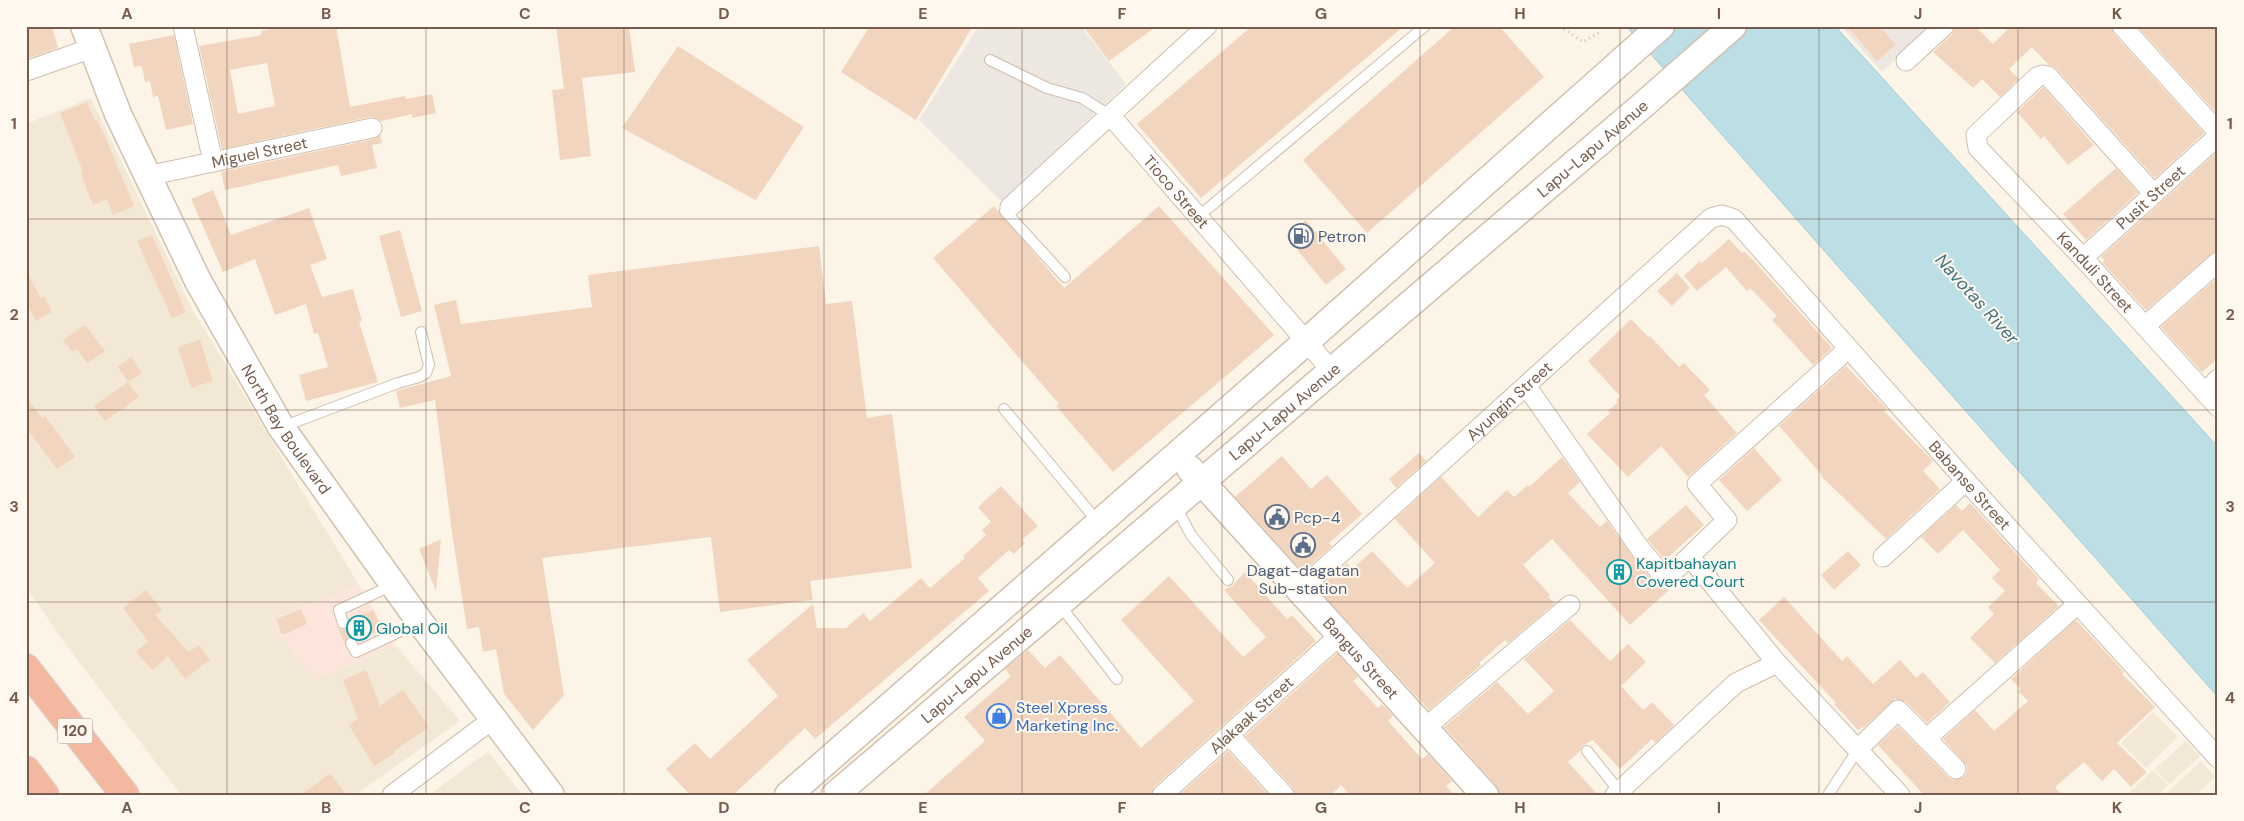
<svg xmlns="http://www.w3.org/2000/svg" width="2244" height="821" font-family="'DM Sans',sans-serif">
<rect width="100%" height="100%" fill="#fcf5e7"/>
<path fill="#f3e7d6" d="M91 98 192 309 359 585 268 621 315 679 396 646 460 721 355 795H181L69 649 26 587V124Z
M2153 712 2178 737 2146 768 2121 743Z
M2186 741 2200 756 2170 784 2155 769Z
M488 752 523 795H429Z
M2201 761 2215 777 2196 795H2169L2167 793Z
M2153 770 2168 785 2159 795H2127Z"/>
<path fill="#fce6db" d="M359 585 396 646 315 679 268 621Z"/>
<path fill="#ede7e1" d="M979 26H1081L1126 84 1002 202 919 120Z
M1841 26H1932L1882 72Z"/>
<path fill="#bcdee5" stroke="#a2cdd7" d="M1626 26H1835L2218 447V697Z"/>
<path fill="#f1d5bf" fill-rule="evenodd" d="M26 26H52L58 48 26 59Z
M291 26H336L350 107 405 96 406 99 432 94 436 113 412 118V114L381 121 376 118 370 117 222 149 199 46 261 35V31ZM267 63 275 106 238 114 230 70Z
M556 26H629L635 72 582 78 591 156 560 160 552 90 564 89Z
M870 26H973L916 120 841 72Z
M1083 26H1157L1109 61Z
M1252 26H1404L1201 198 1137 124Z
M1455 26H1499L1544 77 1367 233 1303 160Z
M1847 26H1879L1896 45 1877 61Z
M1955 26H1975L1993 44 2011 26H2111L2114 34 2204 133 2155 178 2056 68 2049 65 2032 47 2009 69 2019 79 2000 97 1982 79 1973 88 1933 52 1952 34Z
M2137 26H2218V115Z
M174 35 193 124 166 130 158 96 153 97 150 81 145 82 142 66 134 67 129 44Z
M678 46 804 127 756 200 622 128Z
M2043 87 2094 145 2068 165 2044 136 2041 139 2017 112Z
M87 102 95 121 97 120 106 139 134 206 113 215 107 199 93 205 81 174 83 172 60 113Z
M380 135 382 143 372 145 377 168 341 176 338 165 225 190 221 172 374 139Z
M2218 151V251L2211 254 2146 310 2102 262 2105 260 2101 257Z
M2116 168 2138 193 2086 240 2063 214Z
M213 190 231 235 309 208 327 259 310 265 322 297 353 289 362 321 359 322 378 382 306 401 299 375 328 367 318 333 314 334 306 304 275 315 255 259 223 272 191 199Z
M994 206 1064 288 1159 206 1274 335 1113 472 1056 406 1059 404 933 258Z
M1306 220 1346 269 1326 285 1286 236Z
M400 230 422 311 401 317 379 236Z
M152 235 186 312 172 318 137 241Z
M1729 239 1742 253 1744 251 1755 262 1832 348 1813 365 1772 320 1777 316 1750 288 1747 291 1726 267 1697 291 1684 276 1700 261 1702 263Z
M819 246 826 304 852 301 867 418 892 414 912 568 810 581 813 600 720 612 711 537 542 558 564 695 533 730 504 694 496 649 483 652 479 627 467 629 452 533 435 400 400 408 396 391 451 376 434 305 456 300 461 324 592 307 588 275Z
M26 271 41 298 44 296 52 312 36 321 26 303Z
M1677 273 1690 288 1672 306 1657 291Z
M2218 277V358L2202 372 2161 327Z
M1631 319 1648 337 1650 336 1679 367 1684 363 1710 390 1704 395 1737 433 1688 477 1661 446 1628 477 1587 434 1610 413 1608 411 1618 402 1616 400 1620 396 1588 361Z
M85 325 105 351 87 363 77 349 73 352 63 340Z
M200 340 213 381 191 388 178 347Z
M131 357 142 373 128 382 139 397 105 421 94 406 128 382 118 367Z
M1846 366 1887 409 1884 411 1933 461 1923 471 1940 489 1886 539 1821 476 1822 475 1779 426Z
M26 397 42 418 45 416 75 457 57 469 26 427Z
M1754 448 1782 480 1747 511 1719 480Z
M1419 453 1426 461 1396 488 1389 479Z
M1282 456 1311 489 1327 475 1362 514 1329 543 1332 546 1303 572 1235 497Z
M1562 457 1580 482 1568 493 1600 527 1607 521 1632 556 1657 586 1663 590H1669L1630 625 1552 539 1523 565 1550 595 1548 597 1555 603 1508 643 1505 640 1479 663 1481 665 1429 710 1318 589 1347 563 1352 569 1372 551 1407 588 1435 563 1395 519 1441 477 1478 517 1507 490 1514 497 1528 485 1529 487Z
M1001 486 1038 526 1022 540 1025 543 1014 554 1009 550 978 578 989 591 815 739 805 728 733 795H690L666 769 695 743 710 759 778 696 747 660 813 604 817 628H846L863 613 870 621 921 578 930 588 965 558 963 556 986 535 982 530 991 522 978 507Z
M1970 503 2039 579 2036 583 2059 606 1995 663 1970 638 1994 614 1988 607 2005 591 1992 578 2000 570 1963 530 1938 554 1921 537 1956 505 1962 511Z
M1686 505 1704 525 1665 560 1647 539Z
M441 539 436 591 419 549Z
M1848 551 1861 565 1834 590 1821 575Z
M1245 572 1287 619 1292 615 1316 641 1154 787 1151 795H924L985 741 964 717 1011 676 1005 669 1028 650 1045 668 1060 655 1141 748 1194 701 1121 620 1169 576 1243 657 1266 637 1224 590 1233 585Z
M146 590 162 610 155 615 189 652 199 645 210 660 185 679 168 656 152 670 136 652 148 641 123 608Z
M1784 597 1842 661 1847 656 1873 684 1900 660 1916 678 1923 672 1950 702 1927 723 1906 702 1895 699 1863 728 1862 727 1858 730 1834 704 1836 703 1759 620Z
M301 609 307 624 282 635 276 619Z
M373 610 382 630 357 640 354 637H348L344 642 337 626 341 630 345 629 350 625 349 620Z
M1570 620 1610 661 1628 644 1646 662 1621 686 1643 710 1652 702 1674 725 1655 743 1652 739 1620 769 1593 740 1582 746 1580 751 1568 762 1598 795H1500L1496 785 1444 727 1497 682 1528 714 1554 691 1524 659Z
M2076 620 2124 672 2122 674 2155 707 2117 743 2147 772 2131 787 2114 769 2102 781 2084 762 2055 787 2062 795H1924L1878 745 1898 726 1948 777 1953 780 1964 777 1967 772V766L1943 739 1975 710 1994 731 2028 701 2018 691 2021 689 2011 679Z
M1337 653 1358 677 1353 681 1378 708 1382 704 1393 716 1388 721 1422 759 1428 754 1452 781 1446 786 1454 795H1350L1341 785 1331 795H1295L1292 787 1245 736Z
M366 670 380 706 403 690 429 727 394 751 395 753 374 766 349 725 358 719 343 680Z
M1228 751 1269 795H1179Z
M330 773 346 795H301Z"/>
<g fill="none" stroke-linecap="round" stroke-linejoin="round">
<defs>
<path id="lane" d="M990 60 1047 88 1082 98 1111 116
M1009 208 1005 211 1065 277
M1199 216 1425 26
M1004 409 1098 522
M282 427 398 383 419 377 426 373 429 365 421 332
M1175 505 1191 535 1228 580
M1059 604 1117 679
M343 623 339 610 393 585
M351 643 356 652 420 622
M1587 751 1619 791
M1828 795 1859 748"/>
<g id="street">
<path d="M183 26 213 162"/>
<path d="M2122 26 2218 132"/>
<path d="M1906 61 1944 26"/>
<path d="M26 71 92 48"/>
<path id="s1" d="M1111 116 1331 370"/>
<path id="s2" d="M147 176 372 128"/>
<path id="s3" d="M2154 194 2048 76 2043 75 2037 77 1976 135 1978 148 2083 258 2218 407"/>
<path d="M1010 207 1207 26"/>
<path id="s4" d="M2083 258 2218 136"/>
<path d="M2145 326 2218 262"/>
<path d="M1527 387 1641 550 1666 579 1727 520 1697 484 1848 349"/>
<path d="M2205 393 2218 379"/>
<path d="M1690 557 1777 663 1900 795"/>
<path d="M1883 557 1966 481"/>
<path id="s5" d="M1300 590 1711 218 1722 215 1734 219 1966 481 2218 758"/>
<path d="M1425 728 1570 605"/>
<path d="M1230 736 1284 795"/>
<path d="M1926 739 2078 604"/>
<path d="M1859 748 1898 710 1956 769"/>
<path d="M392 795 493 719"/>
<path id="s6" d="M1162 795 1340 635"/>
<path d="M1615 795 1736 683 1777 663"/>
</g>
<g id="secondary">
<path id="s7" d="M84 26 118 114 198 281 281 427 420 622 551 795"/>
<path id="s8" d="M1190 469 1485 795"/>
<path d="M788 795 1307 341 1661 26"/>
<path id="s9" d="M835 795 1643 105 1733 26"/>
</g>
<path id="highway" d="M26 668 125 795
M26 770 45 795"/>
</defs>
<use href="#lane" stroke="#cebdad" stroke-width="12"/>
<use href="#street" stroke="#cebdad" stroke-width="21"/>
<use href="#secondary" stroke="#d3bfae" stroke-width="29"/>
<use href="#highway" stroke="#dbd5d0" stroke-width="30"/>
<path stroke="#d6b8a2" stroke-width="3" stroke-dasharray="1 4" stroke-linecap="butt" d="M1560 26 1583 42 1600 32"/>
<use href="#lane" stroke="#fff" stroke-width="10"/>
<use href="#street" stroke="#fff" stroke-width="19"/>
<use href="#secondary" stroke="#fff" stroke-width="26"/>
<use href="#highway" stroke="#f4b8a0" stroke-width="28"/>
</g>
<path fill="none" stroke="#755c4c" stroke-width="1" stroke-opacity="0.55" d="M227 26V795M426 26V795M624 26V795M824 26V795M1022 26V795M1222 26V795M1420 26V795M1620 26V795M1819 26V795M2018 26V795M26 219H2218M26 410H2218M26 602H2218"/>
<defs>
<symbol id="fuel-ring" viewBox="-11 -11 22 22"><circle r="9.5" fill="#fff8ee" stroke="#5c6f8a" stroke-width="1.5"/><path d="M-5.5-6h7V0h2V4h1.3V-2.5L3-4.5l.8-.8L6-3V5H2.5V1h-1V6h-7ZM-4.2-4.7v3.2H.2V-4.7Z" fill="#5c6f8a"/></symbol>
<symbol id="civic-ring" viewBox="-11 -11 22 22"><circle r="9.5" fill="#fff8ee" stroke="#5c6f8a" stroke-width="1.5"/><path d="M-.6-6.5H3V-4.5H.6V-3L4-1V1h2V6H-6V1h2V-1L-.6-3ZM-1.2 2.5V6h2.4V2.5Z" fill="#5c6f8a"/></symbol>
<symbol id="building-ring" viewBox="-11 -11 22 22"><circle r="9.5" fill="#fff8ee" stroke="#0f9aa8" stroke-width="1.5"/><path d="M-4-6H4V6H1V3H-1V6H-4ZM-2.5-4.3h1.7v1.8h-1.7ZM.8-4.3h1.7v1.8H.8ZM-2.5-1h1.7V.8h-1.7ZM.8-1h1.7V.8H.8Z" fill="#0f9aa8"/></symbol>
<symbol id="shop-ring" viewBox="-11 -11 22 22"><circle r="9.5" fill="#fff8ee" stroke="#3f7fe0" stroke-width="1.5"/><path d="M-5-2.5h2.3a2.7 3.5 0 0 1 5.4 0H5L5.5 6h-11ZM-1.5-2.5h3a1.5 2.3 0 0 0-3 0Z" fill="#3f7fe0"/></symbol>
</defs>
<g fill-rule="evenodd">
<use href="#fuel-ring" x="1287" y="222" width="28" height="28"/>
<use href="#civic-ring" x="1263" y="503" width="28" height="28"/>
<use href="#civic-ring" x="1289" y="531" width="28" height="28"/>
<use href="#building-ring" x="1605" y="558" width="28" height="28"/>
<use href="#building-ring" x="345" y="614" width="28" height="28"/>
<use href="#shop-ring" x="985" y="702" width="28" height="28"/>
</g>
<g text-anchor="middle" dominant-baseline="central" stroke-width="4" stroke-linejoin="round" paint-order="stroke">
<rect fill="#fff8ee" stroke="#9e8b7d" stroke-width="1" x="57.5" y="718.5" width="35" height="25" rx="4"/>
<g font-size="15" font-weight="bold" fill="#755c4c">
<text x="75" y="731">120</text>
</g>
<g font-size="16" fill="#755c4c" stroke="#fff8ee">
<text stroke="none"><textPath href="#s9" startOffset="996">Lapu-Lapu Avenue</textPath></text>
<text stroke="none"><textPath href="#s2" startOffset="115">Miguel Street</textPath></text>
<text stroke="none"><textPath href="#s1" startOffset="100">Tioco Street</textPath></text>
<text stroke="none"><textPath href="#s4" startOffset="91">Pusit Street</textPath></text>
<text stroke="none"><textPath href="#s3" startOffset="438">Kanduli Street</textPath></text>
<text stroke="none"><textPath href="#s5" startOffset="282">Ayungin Street</textPath></text>
<text stroke="none"><textPath href="#s9" startOffset="591">Lapu-Lapu Avenue</textPath></text>
<text stroke="none"><textPath href="#s7" startOffset="452">North Bay Boulevard</textPath></text>
<text stroke="none"><textPath href="#s5" startOffset="934">Babanse Street</textPath></text>
<text stroke="none"><textPath href="#s8" startOffset="255">Bangus Street</textPath></text>
<text stroke="none"><textPath href="#s9" startOffset="186">Lapu-Lapu Avenue</textPath></text>
<text stroke="none"><textPath href="#s6" startOffset="120">Alakaak Street</textPath></text>
</g>
<g font-size="16" fill="#4e5e75" stroke="#fff8ee" text-anchor="start">
<text x="1318" y="236">Petron</text>
<text x="1294" y="517">Pcp-4</text>
<text x="1303" y="570" text-anchor="middle">Dagat-dagatan<tspan x="1303" dy="18">Sub-station</tspan></text>
</g>
<g font-size="16" fill="#0d838f" stroke="#fff8ee" text-anchor="start">
<text x="1636" y="563">Kapitbahayan<tspan x="1636" dy="18">Covered Court</tspan></text>
<text x="376" y="628">Global Oil</text>
</g>
<g font-size="16" fill="#366cbe" stroke="#fff8ee" text-anchor="start">
<text x="1016" y="707">Steel Xpress<tspan x="1016" dy="18">Marketing Inc.</tspan></text>
</g>
<g font-size="18" font-style="italic" fill="#437581" stroke="#fff8ee">
<text transform="translate(1977 299) rotate(48)">Navotas River</text>
</g>
</g>
<rect width="2244" height="821" fill="none" stroke="#fff8ee" stroke-width="55"/>
<rect x="28" y="28" width="2188" height="766" fill="none" stroke="#755c4c" stroke-width="2"/>
<g font-size="16" text-anchor="middle" font-weight="bold" fill="#755c4c">
<text x="127" y="19">A</text>
<text x="326" y="19">B</text>
<text x="525" y="19">C</text>
<text x="724" y="19">D</text>
<text x="923" y="19">E</text>
<text x="1122" y="19">F</text>
<text x="1321" y="19">G</text>
<text x="1520" y="19">H</text>
<text x="1719" y="19">I</text>
<text x="1918" y="19">J</text>
<text x="2117" y="19">K</text>
<text x="14" y="129">1</text>
<text x="2230" y="129">1</text>
<text x="14" y="320">2</text>
<text x="2230" y="320">2</text>
<text x="14" y="512">3</text>
<text x="2230" y="512">3</text>
<text x="14" y="703">4</text>
<text x="2230" y="703">4</text>
<text x="127" y="813">A</text>
<text x="326" y="813">B</text>
<text x="525" y="813">C</text>
<text x="724" y="813">D</text>
<text x="923" y="813">E</text>
<text x="1122" y="813">F</text>
<text x="1321" y="813">G</text>
<text x="1520" y="813">H</text>
<text x="1719" y="813">I</text>
<text x="1918" y="813">J</text>
<text x="2117" y="813">K</text>
</g>
</svg>
